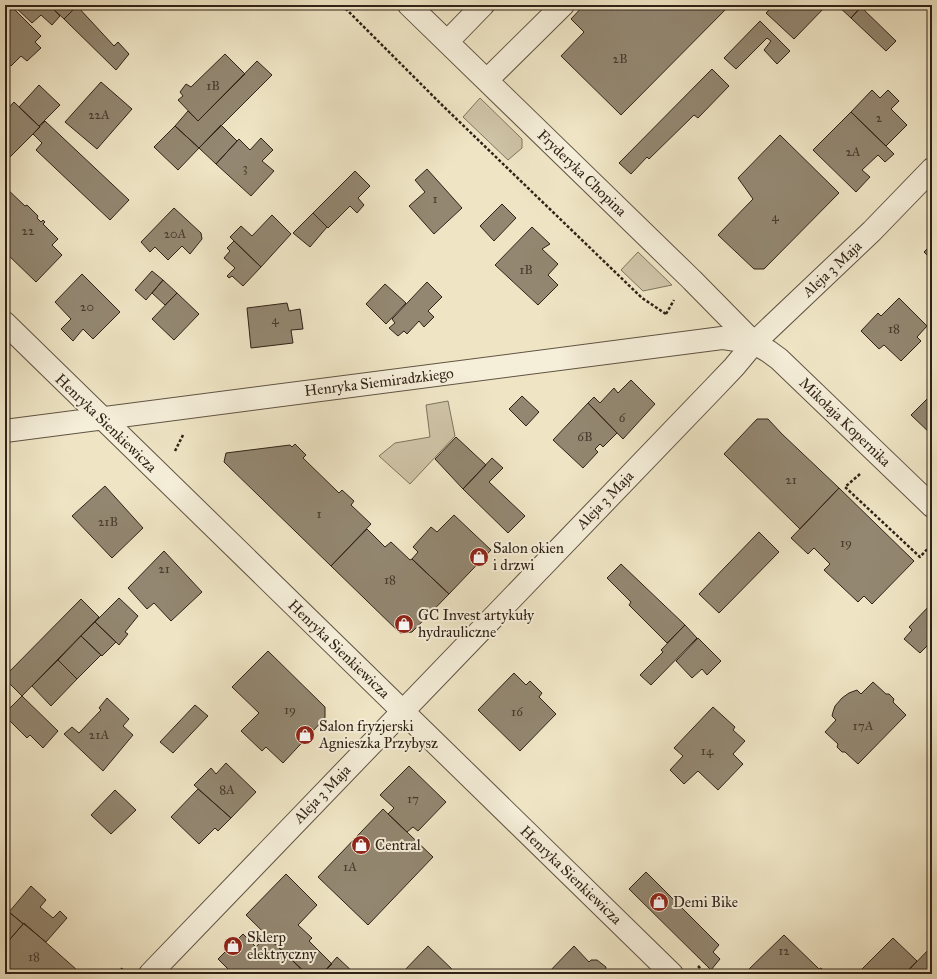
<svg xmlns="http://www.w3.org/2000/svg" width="937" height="979" font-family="'IM FELL Great Primer',serif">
<rect width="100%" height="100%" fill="#efe5c5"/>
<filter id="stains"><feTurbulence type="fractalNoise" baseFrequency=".005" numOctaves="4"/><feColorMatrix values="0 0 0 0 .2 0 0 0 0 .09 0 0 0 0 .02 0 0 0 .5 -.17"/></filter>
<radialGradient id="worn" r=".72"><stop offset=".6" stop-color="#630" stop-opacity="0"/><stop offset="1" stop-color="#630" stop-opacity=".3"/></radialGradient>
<path fill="#cfc4a7" stroke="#80735f" d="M480 98 522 139V148L508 160 463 117Z
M638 252 672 285 643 291 621 270Z
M448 401 455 436 410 484 379 456 395 443 430 437 426 405Z"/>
<path fill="#938771" stroke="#302217" d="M13 5H49L60 16 52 25 41 15 32 23Z
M49 5H76L77 6 64 19Z
M584 5H600L606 10 611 5H730L621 115 561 56 584 32 571 19Z
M774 5H827L794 39 766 13Z
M837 5H858L861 7 851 18Z
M77 6 114 46 118 42 129 54 116 70 64 19Z
M861 7 896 41 886 51 851 18Z
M13 8 41 36 35 42 41 48 27 61 21 56 11 66 5 61V16Z
M760 21 790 51 777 64 764 50 771 41 767 38 736 69 724 58Z
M225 54 245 74 198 121 178 100 183 96 180 92 186 84 191 87Z
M257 61 272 75 199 148 175 126 188 111 198 121Z
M712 69 729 86 698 118 694 115 649 159 647 157 631 174 619 163Z
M101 82 132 109 97 149 65 122Z
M39 85 60 105 39 126 19 107Z
M872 90 880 98 888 90 899 101 891 109 907 125 886 146 851 112Z
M14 102 40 127 6 161 5 160V112Z
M851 112 894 154 885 162 878 155 862 170 870 177 856 192 813 150Z
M45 121 129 200 110 220 36 150 42 143 33 134Z
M221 125 237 141 216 164 199 148Z
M175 126 199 148 178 170 154 147Z
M780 135 839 193 764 269H754L718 235 753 199 738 178Z
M261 138 273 150 262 161 274 171 251 196 216 164 239 139 250 150Z
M427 169 462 208 434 234 409 206 425 192 415 180Z
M355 171 370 186 358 198 364 205 357 213 350 206 328 228 313 213Z
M5 187 25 206 27 205 38 216 37 218 41 222 43 220 45 222 43 224 58 239 52 245 62 255 36 282 5 252Z
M502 204 516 218 494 241 480 226Z
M174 208 201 233 202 239 190 254 182 246 168 260 155 247 150 252 141 242Z
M313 213 327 227 310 247 293 233Z
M272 215 291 234 261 267 230 237 241 226 252 236Z
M532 227 550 244 542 249 558 264 548 275 558 285 538 305 495 265Z
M234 241 261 267 243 286 232 276 229 278 227 276 235 268 224 258 230 251 227 248Z
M932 244V260L924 252Z
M152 271 163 280 146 300 135 290Z
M82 274 120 312 93 339 83 329 73 341 61 329 71 319 55 302Z
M163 280 177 293 165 305 152 293Z
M427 282 442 297 428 311 434 317 424 327 419 321 407 334 404 331 398 336 389 328 395 323 392 319Z
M385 284 406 303 386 324 366 304Z
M177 293 199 314 174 340 152 319Z
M899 298 927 326 917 337 921 341 901 361 884 345 879 349 861 331 878 313 881 316Z
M287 303 289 311 300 309 303 329 291 330 293 343 251 348 247 308Z
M631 380 655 404 623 439 588 403 594 397 600 403 614 388 618 393Z
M932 394V435L911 415Z
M522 396 539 412 526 426 509 409Z
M588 403 617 433 603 447 600 444 595 449 598 452 583 468 553 440Z
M757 419H768L782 434 839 488 800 529 724 454Z
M456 437 486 465 463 489 435 459Z
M295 444 306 455 303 458 339 493 342 490 354 501 351 505 371 524 331 566 224 462 226 453 290 445 292 447Z
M492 458 503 468 489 482 525 516 508 533 463 489Z
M105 486 143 528 112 558 72 516Z
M839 488 914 561 872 604 864 596 858 602 824 570 830 564 814 548 808 554 791 538Z
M454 515 491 550 449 594 412 559 418 552 413 547 431 527 437 532Z
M367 529 385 547 391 542 410 560 412 559 449 594 412 632 400 633 331 566Z
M759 532 779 552 719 613 699 594Z
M164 551 202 592 171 621 154 603 147 609 128 588Z
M621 564 685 625 667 643 629 605 631 602 607 578Z
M119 598 138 616 125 632 128 634 119 645 95 622Z
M81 599 99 617 22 696 5 679V676Z
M932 603V649L928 645 920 653 904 639 912 630 909 627Z
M95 622 116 642 102 656 81 636Z
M685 625 697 638 651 685 640 675 663 652 661 650Z
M81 636 101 655 77 679 58 660Z
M698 638 721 661 707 675 702 669 692 678 676 661Z
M268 651 325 707V718L283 763 266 747 262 751 241 731 259 713 232 687Z
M58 660 77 679 51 706 32 686Z
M514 673 526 685 530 681 542 693 539 697 556 714 520 751 478 710Z
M873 682 886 694H889L894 699 893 702 906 715 858 764 845 752H842L837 747 838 744 825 732 836 720 832 716 833 712 835 706 842 698 849 693 857 690 861 694Z
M22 696 58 731 43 748 30 735 27 738 5 716V713Z
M107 698 129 719 123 726 133 735 103 771 64 734 72 727 79 733 101 710 99 708Z
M195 705 208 716 173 753 160 742Z
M713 707 735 727 733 730 745 741 733 754 743 764 718 790 698 771 684 784 670 770 683 756 674 748Z
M226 763 256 792 231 818 194 785 211 768 216 774Z
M409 766 446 802 418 831 413 827 407 832 388 814 394 808 380 795Z
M198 789 231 818 218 831 215 828 199 844 171 817Z
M115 790 136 810 111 834 91 815Z
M383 809 433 857 368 925 318 877Z
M646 872 719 945 713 952 720 959 711 970 629 889Z
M286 874 317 905 298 925 312 938 309 941 332 964 322 974H306L246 915Z
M31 886 46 900 40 907 53 918 60 911 67 918 46 942 9 912Z
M9 912 23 924 5 945V916Z
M24 923 77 970 74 974H11L5 968V945Z
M243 934 256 947 266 936 306 973 233 974 218 959Z
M784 935 819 969 821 968 828 974H748L746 972Z
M893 938 917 961 904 974H857Z
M428 946 457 974H401Z
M574 946 589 962 591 960H597L606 967 605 974H547Z
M932 946V974H905Z
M337 957 355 974H322Z"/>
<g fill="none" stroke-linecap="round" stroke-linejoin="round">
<defs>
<path id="minor" d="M409 5 692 280 754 343 768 351 779 359 932 506
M447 42 483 5
M487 80 563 5
M5 323 672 974
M5 431 722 338 754 343
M150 974 714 388 734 367 754 343 872 231 932 169"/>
</defs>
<use href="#minor" stroke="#605342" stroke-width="24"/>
<path stroke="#302217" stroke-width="2.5" stroke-dasharray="3 2" stroke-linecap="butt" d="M342 5 442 105 642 298 666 314
M666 314 674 300
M175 451 183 435
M860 474 845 487 920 557 932 544
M698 966 706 974
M117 974 123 968"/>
<use href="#minor" stroke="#f5eed9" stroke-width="22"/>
</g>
<defs>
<symbol id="shop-disc" viewBox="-11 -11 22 22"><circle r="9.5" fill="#8f2418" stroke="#f5eed9"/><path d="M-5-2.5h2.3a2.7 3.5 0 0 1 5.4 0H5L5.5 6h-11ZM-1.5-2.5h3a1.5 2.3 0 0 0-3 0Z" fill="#fff"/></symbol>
</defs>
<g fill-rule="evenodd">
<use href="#shop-disc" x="468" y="546" width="22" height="22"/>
<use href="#shop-disc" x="393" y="613" width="22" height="22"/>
<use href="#shop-disc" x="294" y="724" width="22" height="22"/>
<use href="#shop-disc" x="350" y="834" width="22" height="22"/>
<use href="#shop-disc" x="648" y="891" width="22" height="22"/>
<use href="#shop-disc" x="222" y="935" width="22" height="22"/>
</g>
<g text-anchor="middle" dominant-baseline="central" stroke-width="4" stroke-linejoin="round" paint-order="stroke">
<g font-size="13" fill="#493b2e">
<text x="620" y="59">2B</text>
<text x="213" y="86">1B</text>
<text x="99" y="115">22A</text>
<text x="879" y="118">2</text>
<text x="853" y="152">2A</text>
<text x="245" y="168">3</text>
<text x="435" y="199">1</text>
<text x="775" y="217">4</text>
<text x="28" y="231">22</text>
<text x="175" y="234">20A</text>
<text x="526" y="270">1B</text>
<text x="87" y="307">20</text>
<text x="275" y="320">4</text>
<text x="894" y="329">18</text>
<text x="622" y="418">6</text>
<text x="585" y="437">6B</text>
<text x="791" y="480">21</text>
<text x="319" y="514">1</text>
<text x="108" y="522">21B</text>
<text x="846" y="543">19</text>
<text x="164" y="569">21</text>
<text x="390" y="580">18</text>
<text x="290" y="710">19</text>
<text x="517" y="712">16</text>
<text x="863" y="726">17A</text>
<text x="99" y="735">21A</text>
<text x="707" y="751">14</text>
<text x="227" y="790">8A</text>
<text x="413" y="799">17</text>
<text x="350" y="867">1A</text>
<text x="784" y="951">12</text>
<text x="34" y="957">18</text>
</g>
<g font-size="15" fill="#302217" stroke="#f5eed9">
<text transform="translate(582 173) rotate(44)">Fryderyka Chopina</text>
<text transform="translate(832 269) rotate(-43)">Aleja 3 Maja</text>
<text transform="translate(379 382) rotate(-7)">Henryka Siemiradzkiego</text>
<text transform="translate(845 422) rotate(44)">Mikołaja Kopernika</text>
<text transform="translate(106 423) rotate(44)">Henryka Sienkiewicza</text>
<text transform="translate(605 500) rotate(-46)">Aleja 3 Maja</text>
<text transform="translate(339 649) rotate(44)">Henryka Sienkiewicza</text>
<text transform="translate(322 794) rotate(-46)">Aleja 3 Maja</text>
<text transform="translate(571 875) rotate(44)">Henryka Sienkiewicza</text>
</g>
<g font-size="15" fill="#302217" stroke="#f5eed9" text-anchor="start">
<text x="493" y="548">Salon okien<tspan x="493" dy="17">i drzwi</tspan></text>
<text x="418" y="615">GC Invest artykuły<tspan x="418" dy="17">hydrauliczne</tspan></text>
<text x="319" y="726">Salon fryzjerski<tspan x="319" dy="17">Agnieszka Przybysz</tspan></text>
<text x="375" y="845">Central</text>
<text x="673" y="902">Demi Bike</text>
<text x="247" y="937">Sklerp<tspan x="247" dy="17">elektryczny</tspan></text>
</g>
</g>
<rect width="937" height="979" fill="none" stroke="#efe5c5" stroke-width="20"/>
<rect x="6" y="6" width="925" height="967" fill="none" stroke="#302217" stroke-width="2"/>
<rect x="10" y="10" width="917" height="959" fill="none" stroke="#302217"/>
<rect width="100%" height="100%" filter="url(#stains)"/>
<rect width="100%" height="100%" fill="url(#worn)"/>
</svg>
